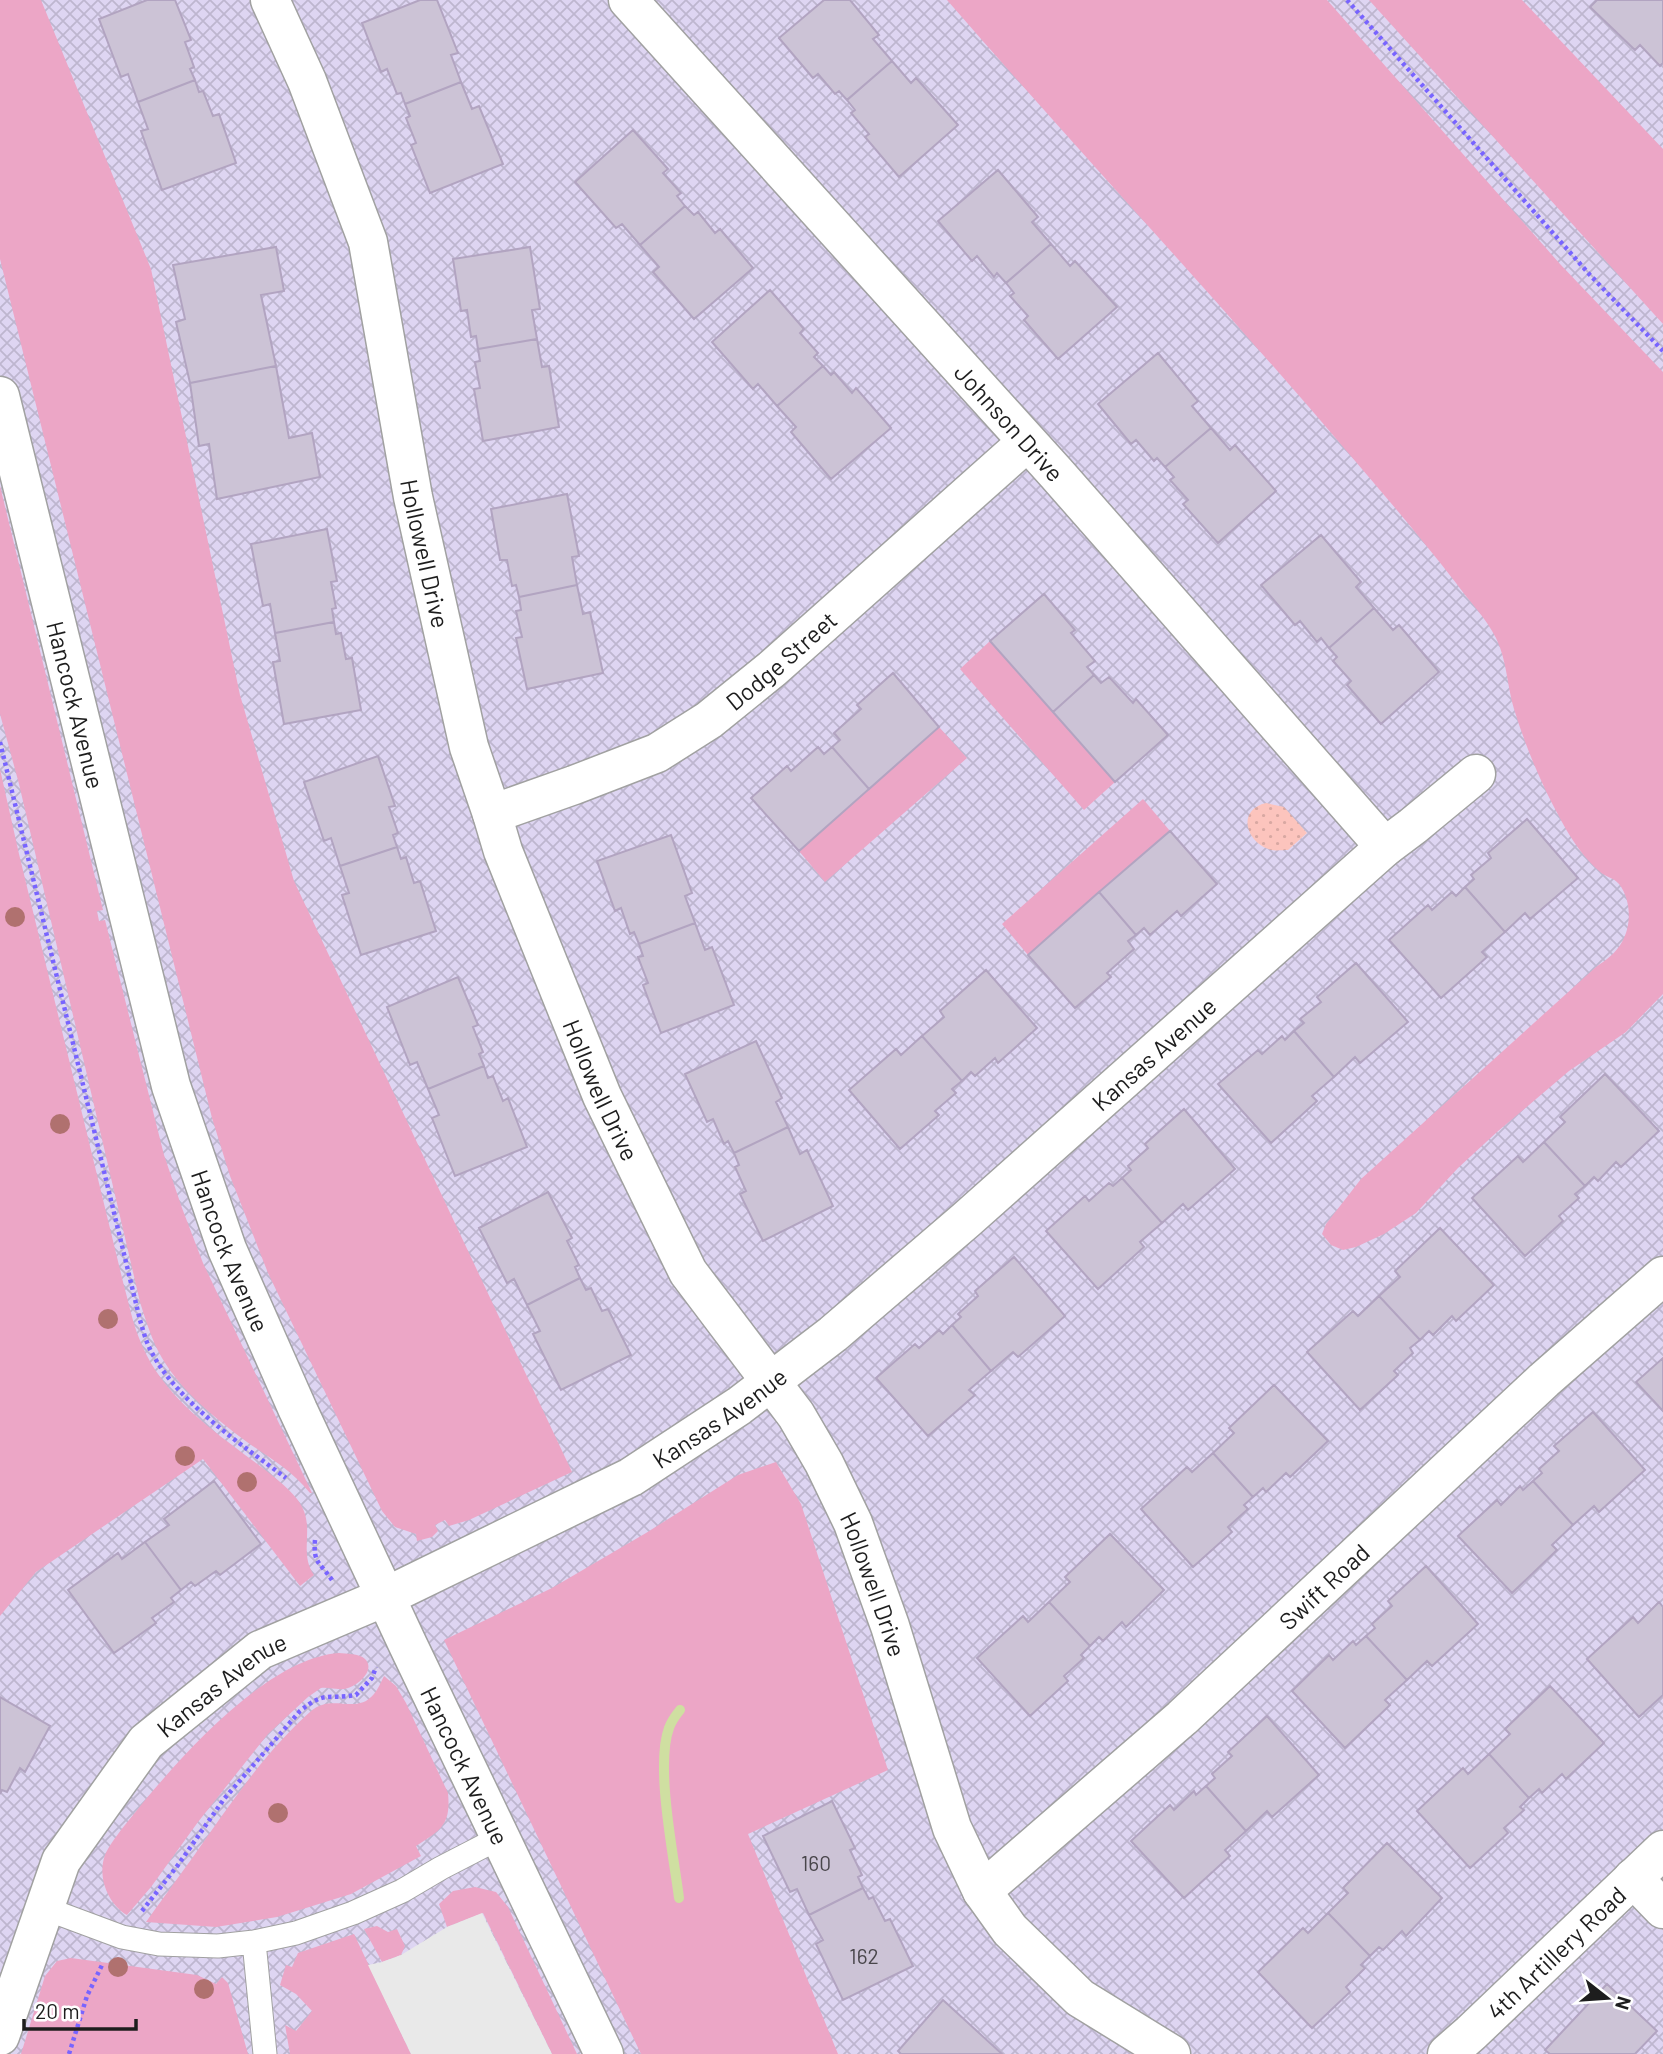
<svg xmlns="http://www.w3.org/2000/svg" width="1663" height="2054" font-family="Barlow,sans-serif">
<defs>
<pattern id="military-cross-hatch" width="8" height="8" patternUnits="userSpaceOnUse" patternTransform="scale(1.75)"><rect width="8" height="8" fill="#ded5f2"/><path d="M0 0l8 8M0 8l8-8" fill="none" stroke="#beb6cf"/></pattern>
<pattern id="park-dots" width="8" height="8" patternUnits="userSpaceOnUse" patternTransform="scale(1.75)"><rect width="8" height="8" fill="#fcc4bd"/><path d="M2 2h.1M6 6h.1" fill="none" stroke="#d8a8a2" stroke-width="1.8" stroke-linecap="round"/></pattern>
</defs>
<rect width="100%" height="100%" fill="#ebe3ef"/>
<path fill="url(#military-cross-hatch)" d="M0 0H1663V2054H0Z"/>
<path fill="#eca6c6" d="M0 0H41L151 269 240 695 294 881 572 1472 469 1520 449 1526 445 1520 435 1525 438 1531 432 1537 417 1541 416 1534 395 1527 382 1511 268 1273 230 1176 212 1118 0 259Z
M947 0H1327L1560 264 1663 372V994L1626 1032 1569 1071 1497 1132 1458 1168 1416 1213 1384 1234 1356 1247 1343 1250 1331 1245 1322 1234 1326 1224 1361 1179 1596 967C1606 960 1616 953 1622 942 1632 925 1631 899 1619 884 1613 877 1605 877 1599 871 1584 858 1571 839 1562 822 1542 786 1526 748 1514 709 1507 686 1507 660 1496 638 1486 618 1469 601 1456 583 1422 539 1386 497 1350 455 1219 301 1080 153 947 0Z
M1369 0H1522L1663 149V324Z
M0 486 103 910 97 911 99 921 105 920 164 1155 182 1208 203 1263 312 1493H310C290 1469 271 1459 247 1442 215 1418 182 1392 162 1358 152 1341 146 1321 140 1302L19 784 0 714Z
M990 641 1115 782 1084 810 960 669Z
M939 727 967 758 825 882 799 851Z
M0 769 19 854 124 1286C129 1303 132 1321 139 1338 157 1386 196 1418 236 1448 254 1462 284 1482 297 1499 318 1526 297 1550 314 1575L300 1586 203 1459 36 1572 0 1616Z
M1143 799 1170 831 1028 955 1002 924Z
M776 1462 801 1504 888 1770 748 1834 838 2054H641L444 1640 552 1588 646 1533 738 1475Z
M339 1653C346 1654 359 1653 365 1659 376 1670 358 1685 348 1688 339 1691 330 1687 321 1688L308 1697 268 1734 198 1822 151 1887 127 1915C108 1904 97 1877 105 1855 112 1839 135 1813 146 1799 189 1748 270 1658 339 1653Z
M384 1676 396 1686 406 1703 448 1793C451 1825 441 1830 416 1846L421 1856 351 1894 277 1917 216 1927 146 1922C161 1901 177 1879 193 1857 229 1806 263 1754 310 1712 332 1692 356 1716 374 1694 378 1689 381 1682 384 1676Z
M475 1887 496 1892 508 1907 577 2054H552L483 1913 447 1927 439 1904 453 1891Z
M377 1926 388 1932 397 1929 405 1946 401 1955 382 1962 364 1929Z
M354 1934 411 2054H290L285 2025 296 2031 312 2011 296 1994 280 1985 286 1965 292 1967 298 1953Z
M71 1958 197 1975 216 1984 222 1977 228 1983 248 2054H21L45 1976 57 1961Z"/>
<path fill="url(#park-dots)" d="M1266 803 1284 807 1307 833 1288 850C1283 850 1276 851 1271 850 1246 843 1236 810 1266 803Z"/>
<path fill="#e9e9e9" d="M482 1913 552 2054H411L368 1965 382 1962 401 1955 447 1927Z"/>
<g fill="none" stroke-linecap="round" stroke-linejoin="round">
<path stroke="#cfdfa1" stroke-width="10" d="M679 1898C674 1857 655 1766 669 1728 671 1722 676 1715 680 1710"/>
</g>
<path fill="#ccc3d6" stroke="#b2a4c1" stroke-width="2" d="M147 0H175L191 40 185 42 194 67 190 69 195 80 138 102 128 74 121 77 99 19Z
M420 0H437L458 53 451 55 461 82 405 104 401 93 397 94 387 69 381 72 362 23Z
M824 0H850L879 35 873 39 892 61 847 100 839 91 835 94 818 74 813 78 779 38Z
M1597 0H1663V63L1660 66 1640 45 1635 50 1590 7Z
M892 61 911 83 916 78 958 125 899 177 865 137 869 134 851 113 855 110 847 100Z
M195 80 199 92 203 91 213 116 219 114 236 163 162 190 141 131 148 129 138 102Z
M461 82 472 109 479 106 503 164 430 193 411 145 416 143 406 118 410 116 405 104Z
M633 130 668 169 663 173 681 193 677 196 685 206 640 245 622 224 616 228 575 182Z
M998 170 1038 217 1032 222 1051 244 1006 283 997 273 994 277 977 256 972 261 938 221Z
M685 206 694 215 698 212 715 233 720 229 753 268 694 319 653 272 659 267 640 245Z
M1051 244 1070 266 1075 261 1117 307 1058 359 1024 320 1028 316 1010 296 1014 293 1006 283Z
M276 247 284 291 261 295 276 366 190 383 176 322 185 319 173 265Z
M530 247 540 309 532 310 537 339 478 349 476 336 471 337 467 310 461 311 453 259Z
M770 290 804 329 800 333 818 353 814 357 823 366 777 406 758 384 753 389 712 342Z
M537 339 542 367 549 366 559 427 483 441 474 389 480 388 475 362 480 361 478 349Z
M1158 353 1198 401 1192 406 1211 428 1165 467 1157 458 1154 461 1136 440 1131 444 1098 404Z
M276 366 289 438 312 433 320 477 217 499 209 444 199 446 190 383Z
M823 366 831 375 834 372 852 393 856 388 891 428 831 479 791 432 796 427 777 406Z
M1211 428 1230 450 1235 445 1276 491 1218 543 1183 504 1188 500 1170 480 1174 477 1165 467Z
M567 494 579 556 572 557 577 585 519 597 516 585 512 586 507 560H500L491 509Z
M327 529 337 581 331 582 336 608 332 609 334 622 275 633 270 604 263 606 251 544Z
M1321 535 1361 582 1356 587 1374 608 1329 648 1321 638 1317 642 1300 621 1295 625 1261 585Z
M577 585 583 614 590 612 603 673 527 689 516 638 522 637 516 611 521 610 519 597Z
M1044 594 1075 630 1071 633 1095 661 1087 667 1094 675 1053 712 990 641Z
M1374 608 1393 630 1399 625 1439 672 1381 724 1347 685 1351 681 1333 661 1337 657 1329 648Z
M334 622 336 634 341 633 346 659 352 658 361 710 284 724 273 662 280 661 275 633Z
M893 673 939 727 869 789 832 747 840 740 834 733 861 709 857 705Z
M1094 675 1101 683 1109 677 1133 703 1136 699 1168 735 1115 782 1053 712Z
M818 747 824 754 832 747 869 789 799 851 751 798 787 766 791 771Z
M378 756 395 806 389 807 398 833 393 835 397 847 340 866 331 838 324 841 304 782Z
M1527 819 1578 878 1530 919 1525 913 1505 932 1465 887 1474 879 1471 875 1491 858 1488 853Z
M1170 831 1217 884 1181 916 1177 911 1150 935 1144 928 1136 935 1099 892Z
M671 835 692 893 685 896 695 923 639 944 634 932 630 934 621 908 615 911 597 861Z
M397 847 401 859 406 857 414 883 420 881 436 931 361 955 342 895 349 893 340 866Z
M1465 887 1505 932 1482 952 1487 957 1441 998 1389 940 1428 905 1432 910 1452 892 1456 896Z
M1099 892 1136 935 1128 941 1134 949 1107 973 1111 977 1075 1008 1028 955Z
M695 923 705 950 712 947 734 1005 661 1033 643 985 648 983 638 957 643 956 639 944Z
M1356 963 1408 1022 1360 1063 1355 1057 1334 1077 1294 1031 1304 1023 1300 1019 1321 1002 1317 997Z
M986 970 1037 1028 998 1063 995 1058 975 1076 971 1072 962 1081 922 1036 944 1017 940 1011Z
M458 977 478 1025 473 1027 483 1052 479 1054 484 1066 428 1089 417 1062 410 1065 387 1007Z
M1294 1031 1334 1077 1312 1096 1317 1101 1271 1143 1218 1084 1258 1050 1262 1054 1282 1036 1285 1040Z
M922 1036 962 1081 952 1089 956 1093 935 1111 939 1115 900 1149 849 1090 896 1049 901 1055Z
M756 1041 782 1098 776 1102 788 1127 734 1153 728 1141 724 1144 713 1119 707 1122 685 1074Z
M484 1066 488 1078 493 1076 503 1101 508 1098 527 1147 455 1176 432 1118 439 1115 428 1089Z
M1605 1074 1659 1131 1621 1167 1616 1162 1598 1181 1594 1177 1585 1186 1544 1142 1565 1122 1560 1117Z
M1184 1109 1235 1169 1188 1210 1183 1204 1162 1223 1122 1178 1131 1170 1128 1166 1148 1148 1145 1144Z
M788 1127 800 1154 807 1150 833 1206 763 1241 740 1194 746 1191 735 1167 739 1165 734 1153Z
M1544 1142 1585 1186 1575 1194 1579 1198 1559 1216 1563 1221 1525 1256 1472 1198 1518 1156 1523 1162Z
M1122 1178 1162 1223 1140 1242 1144 1247 1098 1289 1046 1231 1085 1196 1089 1201 1109 1183 1113 1186Z
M548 1192 572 1238 567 1241 579 1265 575 1267 580 1278 527 1305 514 1279 507 1283 479 1228Z
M1440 1228 1494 1285 1456 1321 1452 1316 1433 1335 1429 1331 1420 1340 1379 1296 1400 1277 1395 1271Z
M1014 1257 1065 1316 1018 1357 1013 1352 991 1371 952 1325 961 1317 958 1314 978 1296 975 1291Z
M580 1278 586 1290 591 1288 602 1311 608 1309 631 1355 561 1390 533 1334 540 1331 527 1305Z
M1379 1296 1420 1340 1410 1348 1413 1353 1394 1371 1398 1375 1360 1410 1307 1352 1353 1311 1358 1316Z
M952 1325 991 1371 969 1390 975 1395 928 1436 876 1378 915 1344 919 1348 939 1330 943 1334Z
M1663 1358V1411L1636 1382Z
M1274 1385 1328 1441 1290 1477 1286 1473 1266 1492 1263 1488 1253 1497 1213 1453 1234 1433 1229 1428Z
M1593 1412 1645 1470 1599 1512 1594 1506 1573 1525 1533 1481 1542 1473 1539 1469 1559 1451 1554 1446Z
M1213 1453 1253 1497 1244 1505 1248 1509 1228 1527 1232 1532 1193 1567 1141 1509 1187 1467 1192 1472Z
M214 1481 261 1544 220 1575 216 1571 195 1586 191 1582 181 1590 145 1542 169 1525 164 1519Z
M1533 1481 1573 1525 1552 1545 1557 1550 1512 1593 1458 1536 1497 1500 1501 1505 1520 1486 1523 1490Z
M1110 1534 1164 1590 1126 1627 1122 1622 1103 1641 1099 1637 1090 1646 1049 1602 1070 1582 1065 1577Z
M145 1542 181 1590 171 1598 174 1602 152 1618 156 1623 114 1653 68 1590 118 1553 122 1559Z
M1426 1566 1478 1624 1432 1666 1427 1661 1407 1680 1366 1636 1375 1628 1372 1624 1392 1606 1388 1601Z
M1049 1602 1090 1646 1081 1655 1084 1658 1064 1676 1068 1681 1030 1716 977 1658 1023 1616 1028 1622Z
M1659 1602 1663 1607V1695L1639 1717 1587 1659 1633 1617 1638 1623Z
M1366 1636 1407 1680 1385 1700 1390 1705 1345 1748 1292 1691 1329 1655 1333 1660 1353 1641 1356 1645Z
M1550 1686 1604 1743 1566 1779 1562 1774 1542 1793 1539 1789 1529 1798 1489 1754 1510 1734 1505 1729Z
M0 1697 50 1726 25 1772 20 1768 7 1792 2 1790 0 1794Z
M1267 1716 1319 1775 1272 1817 1267 1811 1246 1831 1206 1786 1215 1778 1212 1774 1232 1756 1228 1752Z
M1489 1754 1529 1798 1520 1807 1524 1810 1504 1828 1508 1833 1470 1868 1417 1811 1463 1768 1468 1774Z
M1206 1786 1246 1831 1225 1850 1230 1856 1184 1898 1131 1841 1170 1805 1174 1810 1194 1791 1196 1795Z
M832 1801 855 1848 850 1850 862 1875 858 1877 863 1888 809 1915 797 1889 790 1892 763 1836Z
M1387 1843 1442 1898 1406 1936 1402 1931 1383 1950 1379 1947 1370 1956 1328 1913 1348 1893 1343 1888Z
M863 1888 869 1899 873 1897 885 1921 890 1919 913 1966 843 2000 816 1944 823 1940 809 1915Z
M1328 1913 1370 1956 1361 1965 1365 1968 1346 1987 1350 1992 1312 2028 1258 1972 1303 1928 1308 1933Z
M1607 1984 1657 2031 1635 2054H1550L1545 2050Z
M943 2000 1002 2054H901L898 2051Z"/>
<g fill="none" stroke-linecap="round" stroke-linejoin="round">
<defs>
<path id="lane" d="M44 1908 122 1937 159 1944 218 1946 254 1942 296 1933 353 1913 402 1891 441 1868 501 1837
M254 1942 265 2054"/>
<g id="street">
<path id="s1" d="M270 0 307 81 368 242 413 497 469 747 492 814 503 851 602 1096 688 1272 796 1415 824 1463 853 1523 890 1626 952 1828 982 1891 1010 1930 1080 1998 1171 2054"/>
<path id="s2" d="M628 0 1056 473 1385 847"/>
<path id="s3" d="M0 396 171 1086 227 1249 298 1410 408 1645 604 2054"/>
<path id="s4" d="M492 814 574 785 657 753 709 720 772 669 1027 442"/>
<path d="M1633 1878 1663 1909"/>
<path id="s5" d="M982 1891 1182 1718 1544 1380 1663 1276"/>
<path id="s6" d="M0 2036 61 1861 146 1742 260 1650 387 1596 631 1477 739 1406 833 1334 966 1220 1385 847 1413 826 1476 774"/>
<path id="s7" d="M1447 2054 1471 2033 1663 1850"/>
</g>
</defs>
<use href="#lane" stroke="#a1a1a1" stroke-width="25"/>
<use href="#street" stroke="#a1a1a1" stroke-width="41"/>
<path stroke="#7864ff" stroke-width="4.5" stroke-dasharray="3.5 3.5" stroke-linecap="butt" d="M1347 0 1590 275 1663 351
M0 742 140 1320C143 1330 146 1342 151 1351 177 1402 241 1444 286 1478
M315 1540C313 1564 320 1562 332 1580
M142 1911 178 1865 224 1799 300 1711C326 1690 327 1700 356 1695L372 1678 376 1667
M69 2054 87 1996 103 1963"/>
<use href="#lane" stroke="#fff" stroke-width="23"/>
<use href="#street" stroke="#fff" stroke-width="38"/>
</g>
<g fill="#b0716f">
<circle cx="15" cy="917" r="10"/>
<circle cx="60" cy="1124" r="10"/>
<circle cx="108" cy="1319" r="10"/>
<circle cx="185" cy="1456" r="10"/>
<circle cx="247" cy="1482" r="10"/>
<circle cx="278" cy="1813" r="10"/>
<circle cx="118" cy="1967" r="10"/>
<circle cx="204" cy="1989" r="10"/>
</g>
<g text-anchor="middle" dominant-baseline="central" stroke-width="6" stroke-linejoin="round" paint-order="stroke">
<g font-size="21" fill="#49464b">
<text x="816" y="1862">160</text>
<text x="864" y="1955">162</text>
</g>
<g font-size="24" fill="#1d1d1d" stroke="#fff">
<text stroke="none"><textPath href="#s2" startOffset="569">Johnson Drive</textPath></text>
<text stroke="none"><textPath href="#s1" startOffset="578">Hollowell Drive</textPath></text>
<text stroke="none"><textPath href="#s4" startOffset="331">Dodge Street</textPath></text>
<text stroke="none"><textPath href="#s3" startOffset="318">Hancock Avenue</textPath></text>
<text stroke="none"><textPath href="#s6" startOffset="1561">Kansas Avenue</textPath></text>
<text stroke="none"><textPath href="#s1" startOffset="1144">Hollowell Drive</textPath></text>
<text stroke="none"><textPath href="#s3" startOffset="886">Hancock Avenue</textPath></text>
<text stroke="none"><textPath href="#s6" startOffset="994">Kansas Avenue</textPath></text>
<text stroke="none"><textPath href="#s1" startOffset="1712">Hollowell Drive</textPath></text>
<text stroke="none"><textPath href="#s5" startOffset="458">Swift Road</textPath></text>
<text stroke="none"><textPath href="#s6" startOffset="427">Kansas Avenue</textPath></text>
<text stroke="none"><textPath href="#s3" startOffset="1452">Hancock Avenue</textPath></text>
<text stroke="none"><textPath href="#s7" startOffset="149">4th Artillery Road</textPath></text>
</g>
</g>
<g transform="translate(1607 1998) rotate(107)" stroke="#ffffff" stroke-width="5" paint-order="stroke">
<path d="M0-5L12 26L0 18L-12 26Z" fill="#1d1d1d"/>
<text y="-10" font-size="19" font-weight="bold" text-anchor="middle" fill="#1d1d1d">N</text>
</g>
<path d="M24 2019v10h112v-10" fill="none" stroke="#1d1d1d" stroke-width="3.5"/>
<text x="35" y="2019" font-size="21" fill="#1d1d1d" stroke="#ffffff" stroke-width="5" paint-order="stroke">20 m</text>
</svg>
